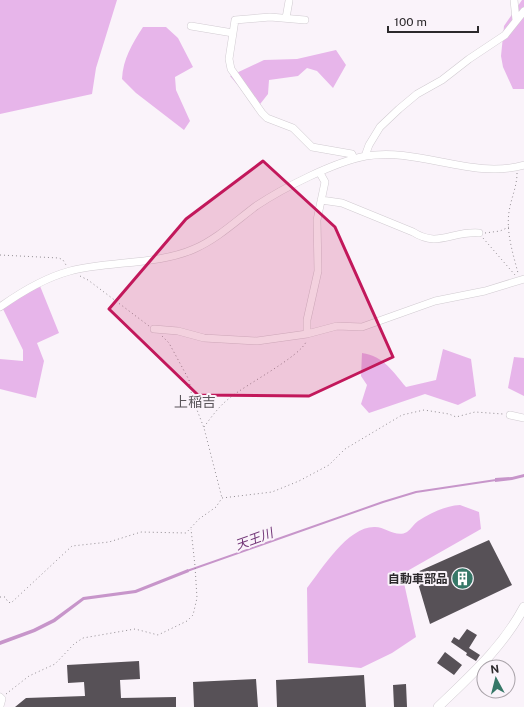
<svg xmlns="http://www.w3.org/2000/svg" width="524" height="707" font-family="'Public Sans','Noto Sans JP',sans-serif">
<rect width="100%" height="100%" fill="#faf3fa"/>
<path fill="#e7b5ea" d="M0 0H117L96 68 92 94 0 114Z
M522 0H524V89H513L503 67 501 56 504 26Z
M143 27H166L178 38 193 67 175 77 176 90 190 121 184 130 136 93 122 79C123 59 132 44 143 27Z
M336 50 346 65 333 88 317 71 307 68 298 76 269 80 268 94 257 108 230 76 264 60 297 59Z
M40 286 59 333 37 343 44 361 36 398 0 389V359L23 361V350L2 307Z
M443 349 471 359 476 396 458 405 425 394 369 413 361 404 367 385 361 376 362 353C384 356 393 372 406 387L436 380Z
M514 357 524 358V396L508 388Z
M460 505 479 512 481 529 402 574 416 637 392 653 361 668 308 663 307 588C322 569 348 526 375 527 386 527 396 538 407 532 411 529 414 524 418 521 432 512 445 506 460 505Z"/>
<path fill="#c795ca" d="M524 474V477L512 480 495 482V478L512 477Z
M188 569 189 572 136 593 84 600 55 622 35 632 0 645V641L33 629 53 619 83 597 135 590Z"/>
<g fill="none" stroke-linecap="round" stroke-linejoin="round">
<path stroke="#c795ca" stroke-width="2" d="M187 571 383 502 416 492 496 480"/>
</g>
<path fill="#575157" d="M489 540 512 585 430 624 415 573Z
M467 629 477 635 469 648 480 655 476 661 466 655 467 653 451 642 454 637 459 640Z
M445 652 462 665 454 675 437 663Z
M139 661 140 679 120 680 121 698 176 697V707H15L26 698 85 696 84 682 68 683 67 665Z
M364 675 366 707H277L276 680Z
M256 679 258 707H194L193 682Z
M406 684 407 707H394L393 685Z"/>
<g fill="none" stroke-linecap="round" stroke-linejoin="round">
<defs>
<path id="minor" d="M514 0 516 20
M286 18 289 1
M305 20 270 17 235 20 229 59 231 69 262 113 267 118 293 128 312 147 352 154 354 159
M191 26 233 33
M365 156 369 145 380 127 399 109 417 94 442 80 469 59 505 35 524 11
M321 200 342 203 413 232C438 248 451 231 479 233
M0 307C21 292 44 278 70 271 108 261 158 265 194 249 217 239 236 221 256 206 283 188 334 162 366 156 419 147 472 180 524 165
M154 329 178 331 204 338 257 341 307 334 337 326 362 327 435 301 485 291 524 279
M307 334V320L318 271 317 220 325 182 320 173
M510 415 524 418
M0 697 2 699 0 706"/>
<path id="major" d="M438 707C470 676 503 647 524 607"/>
</defs>
<use href="#minor" stroke="#d1cbd1" stroke-width="8"/>
<use href="#major" stroke="#d1cbd1" stroke-width="10"/>
<path stroke="#928d92" stroke-width="1" stroke-dasharray="1 3" stroke-linecap="butt" d="M517 173C517 187 511 198 509 212 506 232 513 254 518 273
M485 233 500 231 509 227
M483 238 515 275
M0 255 59 258 63 260 66 265
M80 276 88 280 149 326
M162 336 169 343 189 380 192 397 204 428 222 498
M204 427C212 416 220 405 231 397 247 384 299 357 306 342
M0 597H5L8 602 11 603 72 546 109 542 141 532 186 533 199 519 216 507 222 498 272 492 299 481 329 465 345 449 402 415 424 410 449 414 456 417 475 412 503 414
M6 694 29 676 55 664 74 644 83 638 135 629 158 635 187 621 193 615 197 598 195 566 191 529"/>
<use href="#minor" stroke="#fff" stroke-width="7"/>
<use href="#major" stroke="#fff" stroke-width="9"/>
</g>
<path fill="#c2185b" fill-opacity="0.2" stroke="#c2185b" stroke-width="3" stroke-linejoin="round" d="M263 161 335 227 393 357 309 396 198 395 109 309 186 219Z"/>
<defs>
<symbol id="building-disc" viewBox="-11 -11 22 22"><circle r="9.5" fill="#367767" stroke="#faf3fa"/><path d="M-4-6H4V6H1V3H-1V6H-4ZM-2.5-4.3h1.7v1.8h-1.7ZM.8-4.3h1.7v1.8H.8ZM-2.5-1h1.7V.8h-1.7ZM.8-1h1.7V.8H.8Z" fill="#fff"/></symbol>
</defs>
<g fill-rule="evenodd">
<use href="#building-disc" x="450" y="566" width="25" height="25"/>
</g>
<g text-anchor="middle" dominant-baseline="central" stroke-width="4" stroke-linejoin="round" paint-order="stroke">
<g font-size="12" font-weight="bold" fill="#2c292c" stroke="#faf3fa" text-anchor="end">
<text x="448" y="579">自動車部品</text>
</g>
<g font-size="13" font-style="italic" fill="#723677" stroke="#faf3fa">
<text transform="translate(254 539) rotate(-20)">天王川</text>
</g>
<g font-size="14" fill="#5a555a" stroke="#faf3fa">
<text x="195" y="402">上稲吉</text>
</g>
</g>
<g transform="translate(496 679) rotate(353)"><circle r="19" fill="#faf3fa" stroke="#a8a2a8"/>
<path d="M0-3L7 15L0 10L-7 15Z" fill="#367767"/>
<text y="-6" font-size="11" font-weight="bold" text-anchor="middle" fill="#2c292c">N</text>
</g>
<path d="M388 26v6h90v-6" fill="none" stroke="#2c292c" stroke-width="2"/>
<text x="394" y="26" font-size="12" fill="#2c292c" stroke="#faf3fa" stroke-width="3" paint-order="stroke">100 m</text>
</svg>
